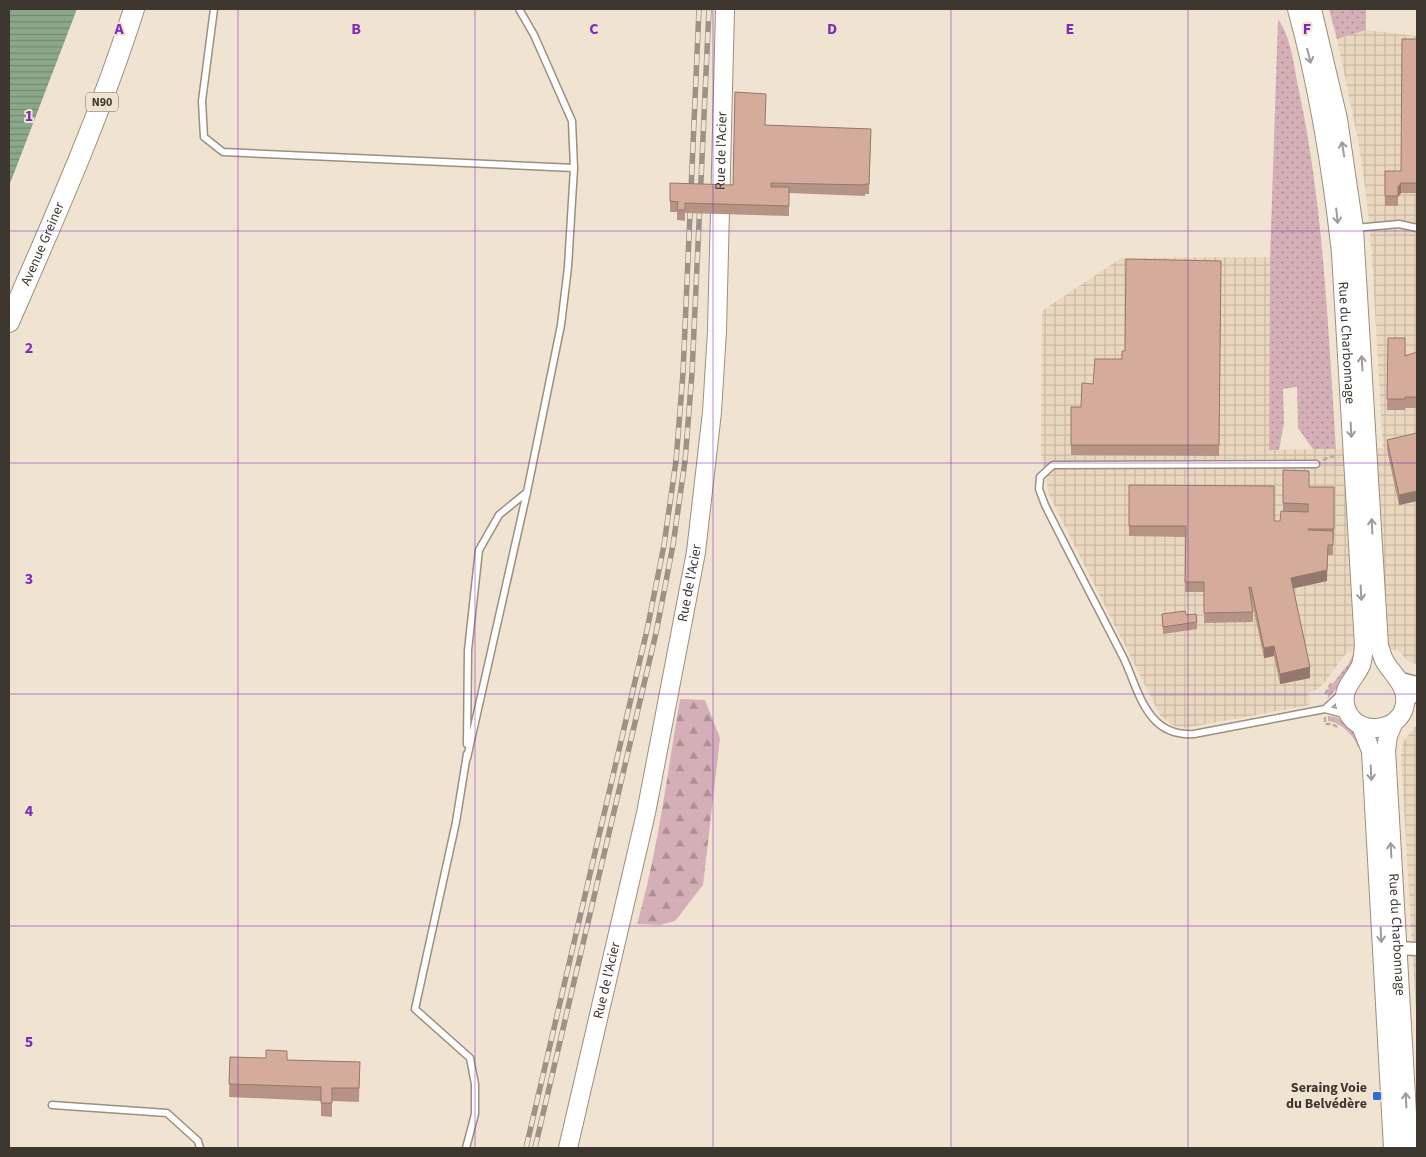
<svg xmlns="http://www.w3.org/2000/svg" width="1426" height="1157" font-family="'Source Sans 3',sans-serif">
<defs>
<pattern id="industrial-grid" width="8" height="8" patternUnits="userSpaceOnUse" patternTransform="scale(1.25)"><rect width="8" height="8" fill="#ead7bf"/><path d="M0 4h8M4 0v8" fill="none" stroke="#cab9a4"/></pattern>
<pattern id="grass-dots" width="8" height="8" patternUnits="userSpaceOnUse" patternTransform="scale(1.25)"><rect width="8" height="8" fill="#d5afb7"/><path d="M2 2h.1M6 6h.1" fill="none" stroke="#ae8f95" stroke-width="1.8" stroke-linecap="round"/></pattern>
<pattern id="forest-firs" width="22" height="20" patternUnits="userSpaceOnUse" patternTransform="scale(1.25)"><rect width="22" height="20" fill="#d5afb7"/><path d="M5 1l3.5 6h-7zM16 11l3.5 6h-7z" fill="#ae8f95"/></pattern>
<pattern id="water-rules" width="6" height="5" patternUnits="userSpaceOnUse" patternTransform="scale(1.25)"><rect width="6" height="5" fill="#8ba88a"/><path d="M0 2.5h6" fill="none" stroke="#738a71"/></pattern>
</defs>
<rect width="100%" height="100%" fill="#f1e3d1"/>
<path fill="url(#industrial-grid)" d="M1366 30 1417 36V665L1408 661 1398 650 1347 652 1325 682 1318 689 1308 693 1310 705 1185 728 1172 725 1160 715 1049 495 1041 454 1042 311 1121 258 1271 257 1269 450 1383 448 1371 243 1365 186 1358 140 1337 39Z
M1417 724V1029L1401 756 1403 742Z"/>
<path fill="url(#grass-dots)" d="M1329 9H1366V30L1337 39Z
M1278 19C1292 39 1294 68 1299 91 1324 209 1328 329 1336 449H1313L1298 428 1297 387 1283 389 1284 423 1279 450H1269L1270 260Z
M1354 652H1359L1339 686 1328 698 1327 691 1349 663Z
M1328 716C1346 717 1355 733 1364 747H1358C1354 736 1341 722 1328 721Z"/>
<path fill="url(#forest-firs)" d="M680 699 705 700 720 738 703 885 675 921 660 925 637 924C658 851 667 775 680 699Z"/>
<path fill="url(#water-rules)" d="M9 9H77L9 186Z"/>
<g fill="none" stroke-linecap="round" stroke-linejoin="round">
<defs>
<path id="lane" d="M214 9 202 101 204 137 223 152 574 168
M1355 228 1399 224 1417 228
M1316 464 1053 465 1040 477 1039 489 1045 505C1071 557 1098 608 1124 659 1133 678 1139 702 1153 718 1164 731 1178 735 1194 734L1325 709 1347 715
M1325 709 1342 693
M467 744 468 650 479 550 499 515 527 492
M467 758 527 492 561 325 568 267 574 168 572 121 534 35 519 9
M52 1105 167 1113 198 1141 200 1148
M466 1148 475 1114V1084L470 1058 415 1009 456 822 467 754"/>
<path id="street" d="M1397 678 1417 683
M1405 704 1417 692
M1397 948 1417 949"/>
<g id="secondary">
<path id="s1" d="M1297 9C1319 89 1332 171 1341 253L1364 646C1363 653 1363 659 1361 665 1355 679 1342 687 1345 704 1351 740 1409 734 1405 696 1404 682 1391 673 1384 660 1382 656 1381 651 1379 646L1354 229 1338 119 1312 9"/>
<path id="s2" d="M1393 724 1388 736 1386 750 1409 1148"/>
<path d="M1361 726 1371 751 1393 1148"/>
<path id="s3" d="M568 1148 646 813 696 552 712 412 717 331 725 9"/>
</g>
<g id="primary">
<path id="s4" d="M9 322C54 219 100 116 134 9"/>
</g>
</defs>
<use href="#lane" stroke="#9c8f7e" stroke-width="9"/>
<use href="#street" stroke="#9c8f7e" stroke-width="15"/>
<use href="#secondary" stroke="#9c8f7e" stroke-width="20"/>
<use href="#primary" stroke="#9c8f7e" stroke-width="22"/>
<path stroke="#b8ad9e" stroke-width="2.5" stroke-dasharray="5 2.5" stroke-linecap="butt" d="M1323 460 1329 457 1337 456
M1325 694 1332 682
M1325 717V724H1332L1339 728"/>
<use href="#lane" stroke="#fff" stroke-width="6"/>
<use href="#street" stroke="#fff" stroke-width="12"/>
<use href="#secondary" stroke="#fff" stroke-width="18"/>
<use href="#primary" stroke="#fff" stroke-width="20"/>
<defs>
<path id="rail" d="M526 1148 647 630 664 545 676 461 683 373 699 9
M535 1148 656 633 673 545 685 461 692 373 709 9"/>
</defs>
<use href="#rail" stroke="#9c9285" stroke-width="5.5"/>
<use href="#rail" stroke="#f1e3d1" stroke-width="4" stroke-dasharray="11" stroke-linecap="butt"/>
</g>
<path fill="#b79386" d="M1417 39V193H1401L1398 197V206H1385V171H1401Z
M765 125 871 129 869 194H865V196L789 193V216L685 213V221L677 220V212H670V201L733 185Z
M1221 261 1219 456 1071 455V407H1081L1093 384 1122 359 1125 351Z
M1388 338 1405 356 1417 352V408H1405V410H1387Z
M1417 433V501L1399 505 1387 450V440Z
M1283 470 1309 487H1334V539H1333V555H1328L1327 581 1293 588 1310 678 1280 684 1274 656 1264 658 1251 597 1253 612V622L1204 623V592H1185L1186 537 1129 536V485L1274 521H1280L1283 511Z
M1162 614 1186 615 1197 622V629L1163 634Z
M230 1057 287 1060 360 1062 359 1102 332 1101V1117L321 1116V1101L229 1097Z"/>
<path fill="#95786d" d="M1401 183V193L1398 197V206V187Z
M1417 491V501L1399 505V495Z
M1327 570V581L1291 589V578Z
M1274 646V656L1264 658V648Z
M1310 667V678L1280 684V674Z"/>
<path fill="#d5ab9c" stroke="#95786d" d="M1402 39H1417V183H1401L1398 187V196H1385V171H1401Z
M735 92 766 94 765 125 871 129 869 184H865V185L771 183V187H789V206L685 203V210H677L678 202 670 201V183L733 185Z
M1126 259 1221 261 1219 445H1071V407H1081L1082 383 1093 384 1095 359H1122V351H1125Z
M1388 338H1405V356L1417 352V397H1405V399H1387Z
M1417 433V491L1399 495 1387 440Z
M1283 470 1309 471V487H1334V529H1308V530L1333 531V545H1328L1327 570 1291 578 1310 667 1280 674 1274 646 1264 648 1251 587H1249L1253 612 1204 613V582H1185L1186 526H1129V485L1274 486V521H1280L1281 511 1308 512V504L1283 503Z
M1185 611 1186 615 1196 614 1197 622 1163 627 1162 614Z
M266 1050 287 1051V1060L360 1062 359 1088H332V1103H321V1087L229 1084 230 1057 266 1058Z"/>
<defs><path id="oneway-shaft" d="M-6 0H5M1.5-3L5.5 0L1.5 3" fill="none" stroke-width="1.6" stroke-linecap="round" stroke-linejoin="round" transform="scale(1.25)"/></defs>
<g stroke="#9e9b98">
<use href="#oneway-shaft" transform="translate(1309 56) rotate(76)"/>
<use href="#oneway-shaft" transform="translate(1343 149) rotate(-99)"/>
<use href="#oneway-shaft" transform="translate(1337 216) rotate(84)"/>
<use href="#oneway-shaft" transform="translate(1362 363) rotate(-94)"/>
<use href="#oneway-shaft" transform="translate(1351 430) rotate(87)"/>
<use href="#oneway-shaft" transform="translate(1372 526) rotate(-93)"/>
<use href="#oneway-shaft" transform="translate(1361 593) rotate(87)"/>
<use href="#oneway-shaft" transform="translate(1371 773) rotate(87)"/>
<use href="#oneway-shaft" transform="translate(1391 850) rotate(-93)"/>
<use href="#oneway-shaft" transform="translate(1381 935) rotate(87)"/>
<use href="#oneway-shaft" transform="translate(1406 1100) rotate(-93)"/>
</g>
<path fill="none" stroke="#7b2cbf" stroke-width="1" stroke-opacity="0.55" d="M238 9V1148M475 9V1148M713 9V1148M951 9V1148M1188 9V1148M9 231H1417M9 463H1417M9 694H1417M9 926H1417"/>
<rect fill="#2a6dda" stroke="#f1e3d1" stroke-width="2" x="1372" y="1091" width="10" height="10" rx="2.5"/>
<g text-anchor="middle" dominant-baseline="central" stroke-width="4" stroke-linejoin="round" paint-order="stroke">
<rect fill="#f1e3d1" stroke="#736b60" stroke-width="1" x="86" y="92.5" width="32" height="19" rx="4"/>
<g font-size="12" font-weight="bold" fill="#3d3730">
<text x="102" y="102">N90</text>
</g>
<g font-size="14" fill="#3d3730" stroke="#f1e3d1">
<text stroke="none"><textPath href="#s3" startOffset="1012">Rue de l'Acier</textPath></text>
<text stroke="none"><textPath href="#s4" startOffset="85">Avenue Greiner</textPath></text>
<text stroke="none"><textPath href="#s1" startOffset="338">Rue du Charbonnage</textPath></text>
<text stroke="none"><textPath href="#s3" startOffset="578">Rue de l'Acier</textPath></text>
<text stroke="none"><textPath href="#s2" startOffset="212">Rue du Charbonnage</textPath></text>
<text stroke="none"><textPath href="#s3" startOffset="172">Rue de l'Acier</textPath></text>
</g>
<g font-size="14" font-weight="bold" fill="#3d3730" stroke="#f1e3d1" text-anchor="end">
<text x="1367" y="1088">Seraing Voie<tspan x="1367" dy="16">du Belvédère</tspan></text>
</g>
</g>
<g font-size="16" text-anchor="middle" font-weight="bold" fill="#7b2cbf" stroke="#f1e3d1" stroke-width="4" stroke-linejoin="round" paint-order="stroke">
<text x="119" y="34">A</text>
<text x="356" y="34">B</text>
<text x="594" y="34">C</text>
<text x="832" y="34">D</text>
<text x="1070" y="34">E</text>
<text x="1307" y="34">F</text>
<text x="29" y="121">1</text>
<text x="29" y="353">2</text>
<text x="29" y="584">3</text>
<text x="29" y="816">4</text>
<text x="29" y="1047">5</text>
</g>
<rect width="1426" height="1157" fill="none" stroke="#3d3730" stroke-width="20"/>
</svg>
